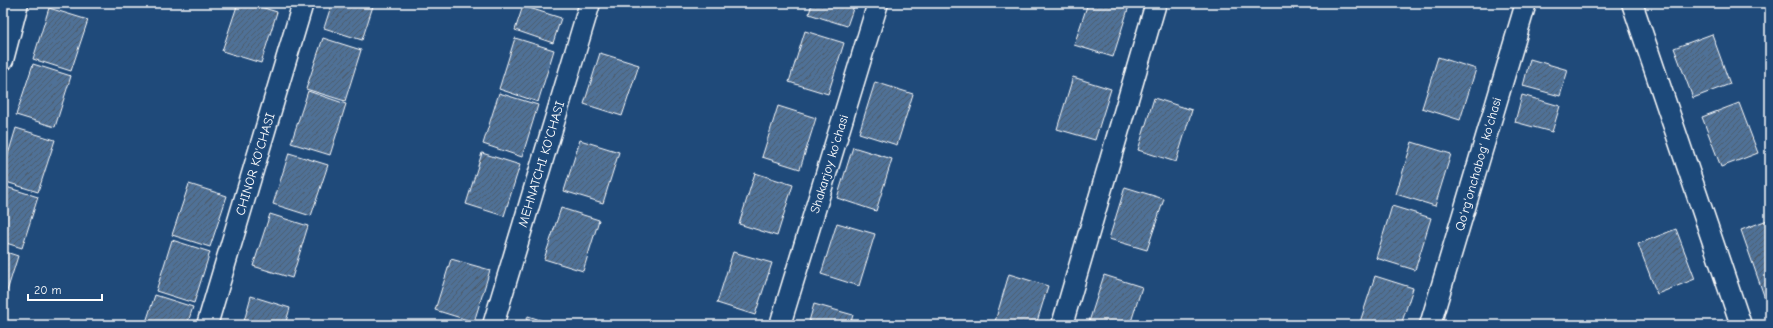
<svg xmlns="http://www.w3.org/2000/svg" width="1773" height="328" font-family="'Comic Neue',sans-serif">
<defs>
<pattern id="building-hatch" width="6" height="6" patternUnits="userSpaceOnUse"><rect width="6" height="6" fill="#507197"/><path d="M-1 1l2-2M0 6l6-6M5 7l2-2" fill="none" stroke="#4e5b6a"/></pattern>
</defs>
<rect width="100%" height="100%" fill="#1f4a7a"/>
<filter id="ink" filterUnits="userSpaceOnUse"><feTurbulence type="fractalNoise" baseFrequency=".025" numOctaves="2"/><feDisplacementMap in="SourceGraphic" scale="8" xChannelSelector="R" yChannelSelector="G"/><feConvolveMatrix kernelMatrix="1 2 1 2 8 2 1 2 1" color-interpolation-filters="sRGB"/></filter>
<g filter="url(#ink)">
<path fill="url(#building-hatch)" stroke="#fff" d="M238 3H248L277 12 261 63 222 51Z
M332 3H374L362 40 324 28Z
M812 3H855L847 26 809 14Z
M1088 3H1121L1129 6 1113 57 1074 45Z
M523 6 561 18 553 43 515 30Z
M49 8 88 20 71 71 33 59Z
M805 31 844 43 828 94 789 82Z
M1712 34 1730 84 1693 98 1674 48Z
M323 38 361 50 345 101 306 89Z
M515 38 554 50 538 102 499 89Z
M600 53 639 65 622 116 584 104Z
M1438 57 1476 69 1460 120 1422 108Z
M1530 59 1568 70 1560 96 1523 86Z
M33 64 71 76 55 127 16 115Z
M1073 77 1111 89 1095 140 1057 129Z
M875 82 913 94 897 145 859 133Z
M308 91 346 104 330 155 291 143Z
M499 93 538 105 522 157 483 144Z
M1522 95 1560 106 1552 132 1515 122Z
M1154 98 1192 110 1176 162 1138 150Z
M1739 103 1758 153 1721 167 1702 117Z
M778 106 816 118 800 169 762 157Z
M16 128 55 140 38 192 3 181V171Z
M580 140 619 152 603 203 564 191Z
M1412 142 1451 154 1435 206 1396 194Z
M853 147 892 159 876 211 837 198Z
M289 153 328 165 311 216 273 204Z
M482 153 520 165 504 216 466 204Z
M755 173 793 185 777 236 739 224Z
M189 184 227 196 210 247 172 235Z
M3 186 38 197 22 248 3 242Z
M1125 187 1164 199 1147 250 1109 239Z
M1392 206 1431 218 1415 270 1376 258Z
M561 208 599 220 583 271 544 259Z
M270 214 308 226 292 278 253 266Z
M1770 219V306L1768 307 1741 230Z
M837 223 875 234 859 286 821 274Z
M1676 229 1695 279 1657 294 1638 244Z
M172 240 210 252 194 303 156 291Z
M3 251 18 256 3 304Z
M733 252 772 263 755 315 717 303Z
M451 259 490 270 474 322 435 310Z
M1009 274 1048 286 1036 325H994Z
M1104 275 1142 287 1130 325H1088Z
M1375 276 1413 288 1401 325H1359Z
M155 295 193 307 187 325H145Z
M251 296 290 308 285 325H243Z
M814 304 853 315 850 325H808Z
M528 316 556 325H525Z"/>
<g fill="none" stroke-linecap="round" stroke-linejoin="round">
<defs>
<path id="minor" d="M1632 3 1741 325
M3 60 18 3
M207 325 303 3
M493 325 590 3
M780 325 878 3
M1062 325 1156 3
M1430 325 1526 3"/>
</defs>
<use href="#minor" stroke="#fff" stroke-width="23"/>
<use href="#minor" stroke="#1f4a7a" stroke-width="20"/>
</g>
</g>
<g text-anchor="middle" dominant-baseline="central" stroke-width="4" stroke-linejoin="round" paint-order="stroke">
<g font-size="13" fill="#fff" stroke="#1f4a7a">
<text transform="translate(255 164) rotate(-73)">CHINOR KO'CHASI</text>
<text transform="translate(541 164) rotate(-73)">MEHNATCHI KO'CHASI</text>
<text transform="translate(829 164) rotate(-73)">Shakarjoy ko'chasi</text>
<text transform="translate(1478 164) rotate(-74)">Qo'rg'onchabog' ko'chasi</text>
</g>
</g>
<rect width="1773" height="328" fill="none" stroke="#1f4a7a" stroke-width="16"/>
<rect x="8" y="8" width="1757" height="312" fill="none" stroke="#fff" stroke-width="1.5" filter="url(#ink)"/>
<path d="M28 294v6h74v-6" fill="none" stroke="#ffffff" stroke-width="2"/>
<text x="34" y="294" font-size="12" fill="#ffffff" stroke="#1f4a7a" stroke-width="3" paint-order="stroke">20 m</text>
</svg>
